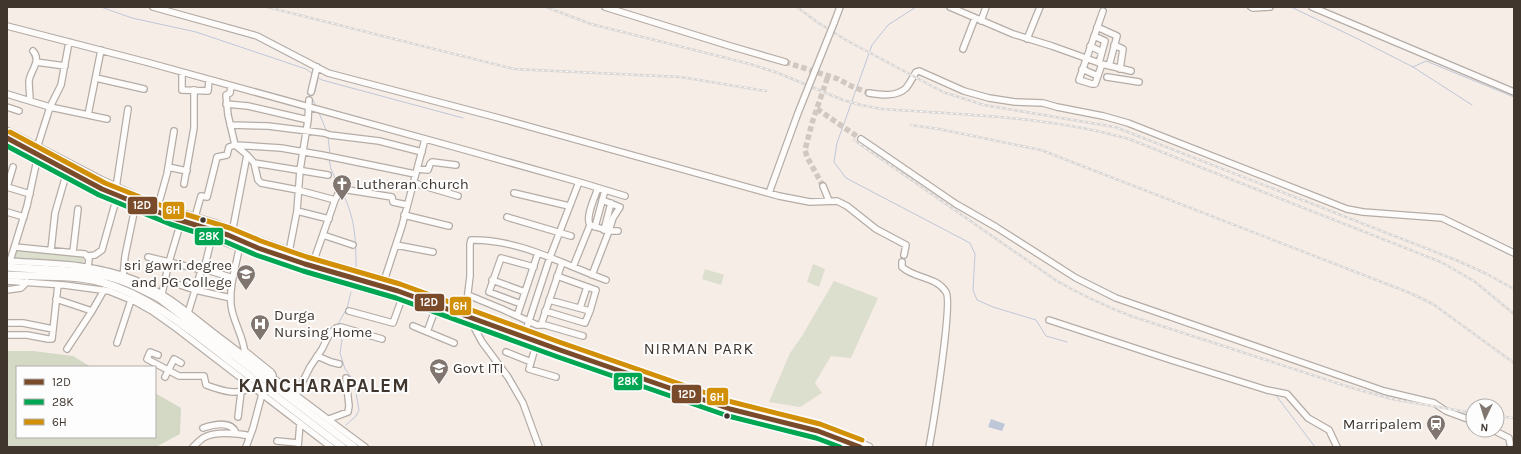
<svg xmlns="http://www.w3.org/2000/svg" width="1521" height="454" font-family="Karla,sans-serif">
<rect width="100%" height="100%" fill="#f7ede7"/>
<path fill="#dcdece" d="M18 250 83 257 84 261 82 265 15 258V256Z
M813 264 825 269 819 287 807 282Z
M705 269 724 275 721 285 702 279Z
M834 281 878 298 851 358 831 356 815 383 822 393 800 407 769 402 790 353 802 336Z"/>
<path fill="#d4d9c6" d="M7 351H33L73 356 91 367H17V437H155V393L181 408 180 434 156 447H7Z"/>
<path fill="#bec7d8" d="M991 419 1005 424 1002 431 988 427Z"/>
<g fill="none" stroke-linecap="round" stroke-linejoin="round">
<path stroke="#bec7d8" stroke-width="1" d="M101 7 132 18 196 32 306 69 313 74
M916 7 888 25 872 45 837 143 834 162 846 178 970 243 975 254 973 290 977 300 993 307 1036 320 1046 336 1067 342
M1291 7 1356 38 1413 67 1472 105
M1413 67 1426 61 1514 97
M317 77 322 80 463 118
M315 92 318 79
M313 100 316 106
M319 113 327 132
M328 137 330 154
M329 159 331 169 339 188
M342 192C355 217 356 239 356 267
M337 326 347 308 351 292
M338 329 342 340 340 353 345 369 354 381 359 410 356 416 346 425
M1275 394 1315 447"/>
<path stroke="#d2c8c2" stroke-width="5.5" stroke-dasharray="5.5 3" stroke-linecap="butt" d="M785 62 838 79 851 86 869 93
M817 109 861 139
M823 186 807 157 805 150 812 123 828 76"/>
<defs>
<path id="minor" d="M153 7 257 36 328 73 495 117 779 196 810 202 837 201 847 206 876 229 906 245 904 255
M605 7 730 46 785 62
M950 7 1013 34 1052 46 1102 64 1131 71
M1251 7 1253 8 1270 7
M1312 7 1514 92
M981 21 986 7
M834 23 840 7
M7 26 146 62 469 151 579 182
M1097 27 1117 36 1109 66
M1094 36 1105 41 1099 63
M1027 39 1040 7
M1114 45 1123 49 1120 69
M1090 46 1102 52
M963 49 975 18
M33 51C42 61 30 71 29 81 29 88 30 95 30 101L50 107 61 85 69 42
M36 62 65 66
M1102 64 1095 84H1092L1079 80 1103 11
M1082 69 1098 76
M182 72V90L208 91 209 80
M1107 77 1139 82
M96 78 144 89
M231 86 230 93 226 95 228 115 235 145 247 155 232 233
M311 92 317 67
M869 93C881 95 897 97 906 88 910 83 913 77 916 72L919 71 964 91 989 98 1015 102 1043 103 1057 107 1103 116 1128 123 1347 209 1363 212 1442 218 1514 253
M7 94 30 101
M226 104 248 106 308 120
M7 107 19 111
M88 115 107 119
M230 125 268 126 324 133 330 135 379 141 422 152
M861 139 956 204 996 227 1076 278 1116 298 1364 384 1384 391 1434 403 1446 411 1473 421
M37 148 50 107 88 115 101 50
M247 155 254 163 328 175
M254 163 258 180 261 183 298 190 335 200
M168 167 187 171
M417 169 428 170 430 164 432 162 456 165
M414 183 458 196
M184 184 194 128V90
M823 186 829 201
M7 187 30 194
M7 187 13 167
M116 188 128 109
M514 193 569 206
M769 193 798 113
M602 200 620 207 613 218 609 231H618
M158 206 167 174 174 131
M297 211 329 219
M7 212 24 217
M404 215 449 226
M195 217 201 196 207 197 217 157 227 155 229 147 235 145 281 148 322 155 415 174
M507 217 571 236
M590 225 609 231 592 275
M595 227 605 190
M604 230 611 203
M323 235 353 245
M240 244C237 263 229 285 231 305 233 323 245 338 245 356
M396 245 433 252
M15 247 85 254 89 259 88 267
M51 250 55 213 66 175
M73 252 78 209
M289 252 297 211 300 170 308 120 309 100
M88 256 95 255 102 250 116 200
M148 257 202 270
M314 260 335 200 339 192 342 189 392 197 393 202 407 205
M7 261C51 264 94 263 135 280 170 295 197 321 227 343 273 378 319 413 365 447
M10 261 27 206 37 160
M902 262V267C915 279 936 276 946 292 953 302 933 426 929 447
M573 267 590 225C585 217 595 197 598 188
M204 269 233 278
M123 277 125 256 135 208
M165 280 195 290 231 298
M492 280 525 292
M7 281 64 285 109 291 136 302 152 311 176 328 331 447
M384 281 402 226 425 139
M7 290 21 288 27 282
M162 294 169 262 180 225
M468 295 502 309 537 325H545L583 336
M56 299 92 311
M549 300 590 311
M521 304 489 292 501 258 534 267
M580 308 587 287
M349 311 393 323 402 298
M545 311 585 323 590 311 596 290 557 276
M188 313 200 274 204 269 212 237
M517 316 538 253
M1049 320 1171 360 1267 390 1287 394 1308 418 1329 430 1337 447
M7 323H23L53 329
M541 325 562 263
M413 326 454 343
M427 332 435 310
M525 333 550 257 579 182 625 196
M7 335H27L48 339H52L58 285
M117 343 131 300
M536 345 529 369 556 377
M67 349 92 311 104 290
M245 351 271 372 273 375 262 394 253 428 246 447
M506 352 531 362
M158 355 150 352 147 359 179 376H204L206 385C226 392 233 395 254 388
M317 356 331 362 339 364
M165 377 174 359 181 363
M296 395 310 367 322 349 329 335 336 328 341 327 382 339
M238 417 241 392
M329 419 348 412 349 406 346 378
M203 428C212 425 231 420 236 433
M1493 430 1509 438 1510 444
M277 441 298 443
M193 447C196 444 199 441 203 438 214 431 238 433 250 436
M298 447 300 423
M539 447 523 403 508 377 482 342 468 316 466 309 470 276V244L471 240C519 239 562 264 606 280"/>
<path id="major" d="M7 131 101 180 158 206 214 223 251 238 314 260 430 296 525 333 643 373 686 390 737 406 823 428 869 447
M7 138 102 189 149 209 228 235 258 248 305 264 398 291 485 323
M172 222 276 261 402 298 451 316 480 324 584 363
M7 267C42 270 79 269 114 278 129 282 145 291 159 298L354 447
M7 275C38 277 71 274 101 282 151 296 191 331 231 362 268 390 305 419 342 447
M579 357 674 390
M639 383 729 415 797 429 850 447
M712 403 730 409 783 422"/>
</defs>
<use href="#minor" stroke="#b4aca6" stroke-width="8"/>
<use href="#major" stroke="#b4aca6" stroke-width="9"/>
<use href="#minor" stroke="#fefcfb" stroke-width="5.5"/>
<use href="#major" stroke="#fefcfb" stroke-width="7"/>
<defs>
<path id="rail" d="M267 7 514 69 681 77 766 91
M546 7 591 24 750 64 778 73 843 100 861 105 882 109C965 115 1049 116 1129 139L1441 262 1474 281 1514 314
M797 7 817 22 846 40 943 92 984 105 1115 127 1456 260 1487 274 1514 289
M911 125 939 129 1041 150 1410 293 1433 304 1514 363
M854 140 1057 281C1081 295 1105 306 1131 316L1349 387 1392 399 1473 413
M1497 416 1514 418"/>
</defs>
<use href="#rail" stroke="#d9d6d4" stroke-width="2.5"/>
<use href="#rail" stroke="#fdfdfd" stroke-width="1" stroke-dasharray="3" stroke-linecap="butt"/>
<defs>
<path id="minor-bridge" d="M798 113 834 23"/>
</defs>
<use href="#minor-bridge" stroke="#b4aca6" stroke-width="8" stroke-linecap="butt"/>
<use href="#minor-bridge" stroke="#fefcfb" stroke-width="5.5"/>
<defs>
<path id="bus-1" d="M7 138 102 189 173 218 228 235 258 248 305 264 398 291 560 350 730 409 818 431 860 447"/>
<path id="bus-2" d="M7 146 99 195 170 224 226 242 256 255 303 271 396 298 558 357 728 416 816 438 840 447"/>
<path id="bus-3" d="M10 132 105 183 175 211 230 228 261 241 307 257 400 284 562 343 732 402 820 424 862 440"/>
</defs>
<use href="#bus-1" stroke="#fdfdfd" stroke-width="8"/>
<use href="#bus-2" stroke="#fdfdfd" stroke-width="8"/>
<use href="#bus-3" stroke="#fdfdfd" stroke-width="8"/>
<use href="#bus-1" stroke="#7a4b2a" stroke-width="5"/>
<use href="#bus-2" stroke="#00a651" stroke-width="5"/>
<use href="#bus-3" stroke="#d29009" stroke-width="5"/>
</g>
<defs>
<symbol id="church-pin" viewBox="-11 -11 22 30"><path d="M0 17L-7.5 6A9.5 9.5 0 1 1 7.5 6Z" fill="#80766f" stroke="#fdfdfd"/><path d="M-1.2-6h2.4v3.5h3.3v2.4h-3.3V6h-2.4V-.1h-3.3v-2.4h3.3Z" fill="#fff"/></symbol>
<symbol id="university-pin" viewBox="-11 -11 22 30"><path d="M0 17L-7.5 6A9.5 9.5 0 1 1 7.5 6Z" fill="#80766f" stroke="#fdfdfd"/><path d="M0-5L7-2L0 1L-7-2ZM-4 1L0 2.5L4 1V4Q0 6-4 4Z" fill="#fff"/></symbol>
<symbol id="hospital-pin" viewBox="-11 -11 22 30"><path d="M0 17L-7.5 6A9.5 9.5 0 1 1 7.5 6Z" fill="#80766f" stroke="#fdfdfd"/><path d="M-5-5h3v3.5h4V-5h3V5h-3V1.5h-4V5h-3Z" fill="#fff"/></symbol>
<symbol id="station-pin" viewBox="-11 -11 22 30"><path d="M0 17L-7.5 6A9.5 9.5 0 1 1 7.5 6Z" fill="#80766f" stroke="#fdfdfd"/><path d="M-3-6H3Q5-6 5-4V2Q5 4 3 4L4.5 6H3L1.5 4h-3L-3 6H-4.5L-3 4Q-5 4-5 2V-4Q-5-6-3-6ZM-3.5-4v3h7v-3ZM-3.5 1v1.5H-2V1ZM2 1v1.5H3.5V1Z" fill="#fff"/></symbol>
</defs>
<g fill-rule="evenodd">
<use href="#church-pin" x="331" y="173" width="22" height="30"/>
<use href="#university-pin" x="235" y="263" width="22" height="30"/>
<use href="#hospital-pin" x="249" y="313" width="22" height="30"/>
<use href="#university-pin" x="428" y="357" width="22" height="30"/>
<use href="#station-pin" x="1425" y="413" width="22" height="30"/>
</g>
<g fill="#40362e" stroke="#fdfdfd" stroke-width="1.5">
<circle cx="203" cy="220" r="3.5"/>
<circle cx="727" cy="416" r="3.5"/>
</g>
<g text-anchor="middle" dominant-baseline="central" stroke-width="4" stroke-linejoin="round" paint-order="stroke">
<g font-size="15" fill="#40362e" stroke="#fdfdfd" text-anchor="start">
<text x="356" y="184">Lutheran church</text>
<text x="232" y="265" text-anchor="end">sri gawri degree<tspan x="232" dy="17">and PG College</tspan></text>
<text x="274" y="315">Durga<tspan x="274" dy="17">Nursing Home</tspan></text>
<text x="453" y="368">Govt ITI</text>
<text x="1422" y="424" text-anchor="end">Marripalem</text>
</g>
<g font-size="16" letter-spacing="1" fill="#40362e" stroke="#fdfdfd">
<text x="699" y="348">NIRMAN PARK</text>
</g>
<g font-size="19" font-weight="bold" letter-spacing="1" fill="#40362e" stroke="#fdfdfd">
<text x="324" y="386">KANCHARAPALEM</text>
</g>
</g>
<g stroke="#fdfdfd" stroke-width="1.5">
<rect x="127" y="196" width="31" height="19" rx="4" fill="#7a4b2a"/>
<rect x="162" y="201" width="23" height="19" rx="4" fill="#d29009"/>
<rect x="194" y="227" width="30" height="19" rx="4" fill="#00a651"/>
<rect x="414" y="293" width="31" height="19" rx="4" fill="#7a4b2a"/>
<rect x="449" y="296" width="23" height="20" rx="4" fill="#d29009"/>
<rect x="613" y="372" width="30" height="19" rx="4" fill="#00a651"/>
<rect x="671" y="384" width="31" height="20" rx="4" fill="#7a4b2a"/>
<rect x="706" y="387" width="23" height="19" rx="4" fill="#d29009"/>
</g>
<g font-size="11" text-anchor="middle" font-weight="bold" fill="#fff">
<text x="142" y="209">12D</text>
<text x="173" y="214">6H</text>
<text x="209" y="240">28K</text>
<text x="429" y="306">12D</text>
<text x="460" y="310">6H</text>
<text x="628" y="385">28K</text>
<text x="687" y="398">12D</text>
<text x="717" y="401">6H</text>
</g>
<rect width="1521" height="454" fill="none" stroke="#40362e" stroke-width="16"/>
<rect x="16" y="366" width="140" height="72" fill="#fdfdfd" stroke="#b1adaa"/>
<rect x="24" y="379" width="20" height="6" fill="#7a4b2a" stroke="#b1adaa"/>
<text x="52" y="386" font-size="12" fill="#40362e">12D</text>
<rect x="24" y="399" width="20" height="6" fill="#00a651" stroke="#b1adaa"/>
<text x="52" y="406" font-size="12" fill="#40362e">28K</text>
<rect x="24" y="419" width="20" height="6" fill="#d29009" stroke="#b1adaa"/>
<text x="52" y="426" font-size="12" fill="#40362e">6H</text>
<g transform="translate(1485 418) rotate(184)"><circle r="19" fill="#fdfdfd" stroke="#b1adaa"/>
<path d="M0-3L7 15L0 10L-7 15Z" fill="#80766f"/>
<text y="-6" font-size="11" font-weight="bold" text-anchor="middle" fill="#40362e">N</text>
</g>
</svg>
